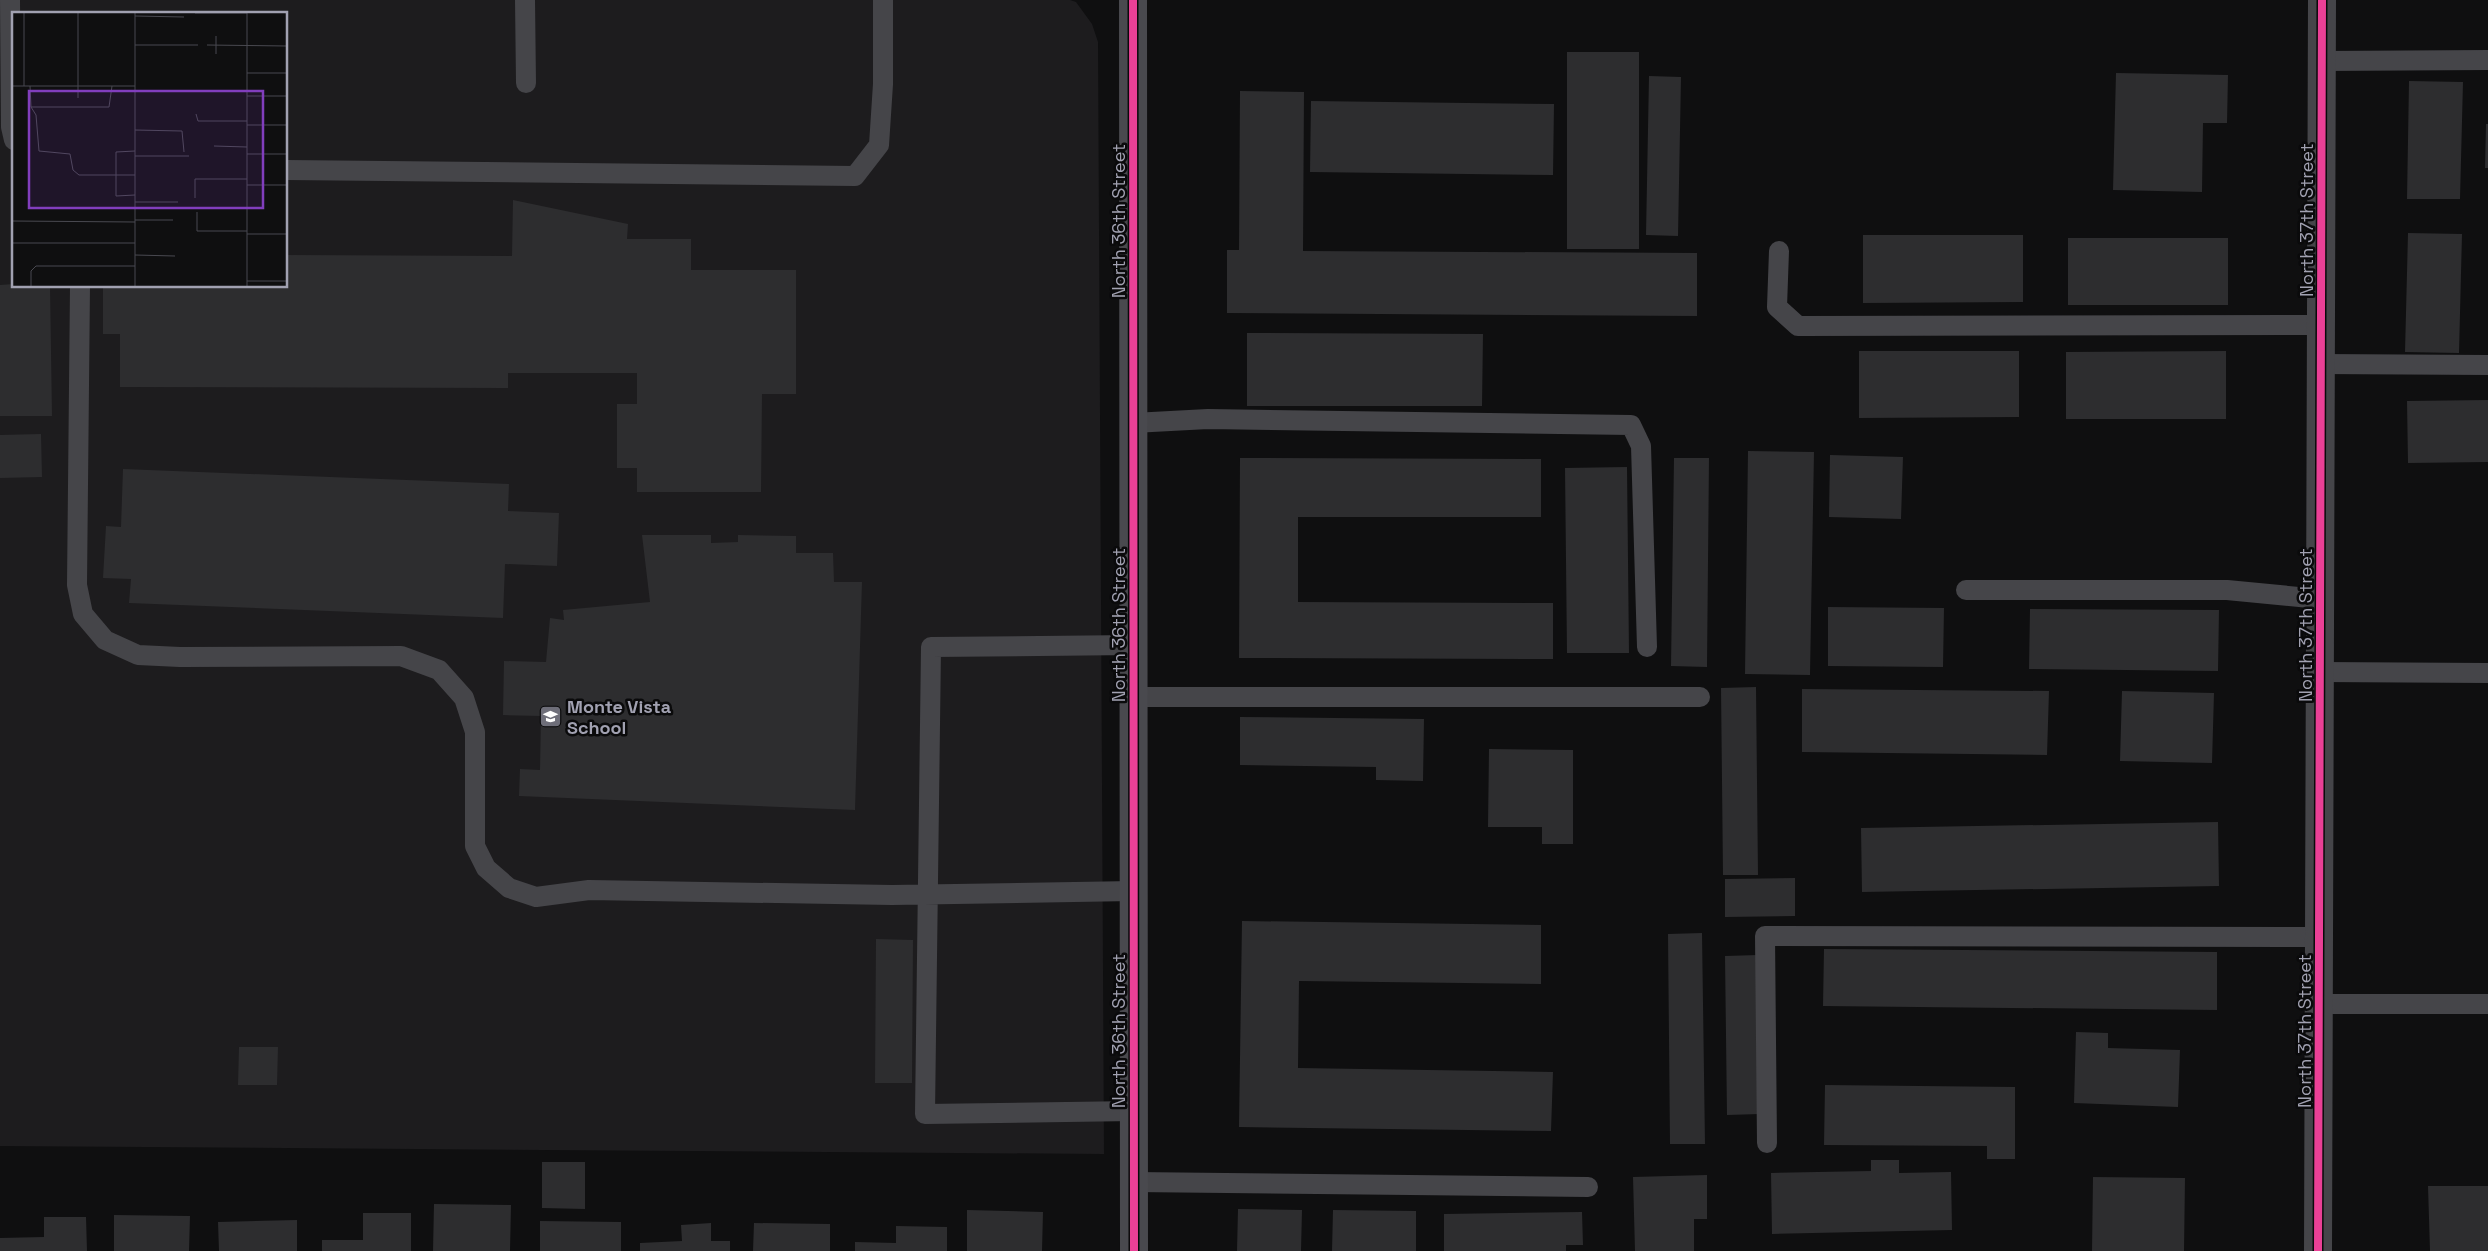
<svg xmlns="http://www.w3.org/2000/svg" width="2488" height="1251" font-family="'Space Grotesk',sans-serif">
<rect width="100%" height="100%" fill="#0f0f10"/>
<path fill="#1d1c1e" fill-rule="evenodd" d="M0 0H1070L1076 2 1092 24 1098 42 1104 1154 0 1146ZM14 14H286V286H14Z"/>
<path fill="#2d2d2f" d="M1567 52H1639V249H1567Z
M2116 73 2228 75 2227 123H2203L2202 192 2113 190Z
M1649 76 1681 77 1678 236 1646 235Z
M2409 81 2463 82 2460 199H2407Z
M1240 91 1304 92 1303 251 1697 253V316L1227 313V250H1239Z
M1311 101 1554 104 1553 175 1310 172Z
M2486 124H2488V168H2485Z
M513 200 628 224 627 239H691V270H796V394H762L761 492H637V468H617V404H637V373H508V388L120 387V334H103V286H286V255L512 256Z
M2408 233 2462 234 2459 353 2405 352Z
M1863 235H2023V302L1863 303Z
M2068 238H2228V305H2068Z
M14 284V286H50L52 416H0V285Z
M1247 333 1483 334 1482 406H1247Z
M1859 351H2019V417L1859 418Z
M2226 351V419H2066V352Z
M2488 400V462L2408 463 2407 401Z
M41 434 42 477 0 478V435Z
M1748 451 1814 452 1810 675 1745 674Z
M1830 455 1903 457 1901 519 1829 517Z
M1240 458 1541 459V517H1298V602L1553 603V659L1239 658Z
M1674 458H1709L1707 667 1671 666Z
M1627 467 1629 653H1567L1565 468Z
M123 469 509 484 508 511 559 513 557 566 505 564 503 618 129 603 131 579 103 578 106 526 121 527Z
M642 535H711V543L738 542V535L796 536V553H833L834 582H862L855 810 519 796 520 769 540 770 541 716 503 715 504 661 546 662 550 618 564 620 563 610 650 602Z
M1828 607 1944 608 1943 667 1828 666Z
M2030 609 2219 610 2218 671 2029 669Z
M1756 687 1758 875H1723L1721 688Z
M1802 689 2049 691 2047 755 1802 752Z
M2122 691 2214 693 2212 763 2120 761Z
M1240 717 1424 719 1423 781 1376 780V767L1240 765Z
M1489 749 1573 750V844H1542V827H1488Z
M2218 822 2219 886 1862 892 1861 828Z
M1795 878V916L1725 917V879Z
M1242 921 1541 925V984L1299 981 1298 1068 1553 1072 1551 1131 1239 1127Z
M1702 933 1705 1144H1670L1668 934Z
M876 939 913 940 912 1083H875Z
M1824 949 2217 952V1010L1823 1006Z
M1758 955 1760 1114 1727 1115 1725 956Z
M2076 1032 2108 1033V1048L2180 1050 2178 1107 2074 1103Z
M239 1047H278L277 1085H238Z
M1825 1085 2015 1087V1159H1987V1146L1824 1145Z
M1871 1160H1899V1173L1951 1172 1952 1230 1772 1234 1771 1173 1871 1171Z
M542 1162H585V1209L542 1208Z
M1707 1175V1219H1694V1251H1635L1633 1177Z
M2093 1177 2185 1178 2184 1251H2092Z
M2428 1186H2488V1251H2430Z
M434 1204 511 1205 510 1251H433Z
M1238 1209 1302 1210 1301 1251H1237Z
M967 1210 1043 1212 1042 1251H967Z
M1333 1210 1416 1211V1251H1332Z
M1582 1212 1583 1245H1566V1251H1444V1214Z
M363 1213H411V1251H322V1240H363Z
M114 1215 190 1216 189 1251H114Z
M44 1217H86L87 1251H0V1238L44 1237Z
M297 1220V1251H219L218 1222Z
M540 1221 621 1222V1251H540Z
M711 1223V1241H730V1251H640V1243L682 1241 681 1225Z
M754 1223 830 1224V1251H753Z
M896 1226 947 1227V1251H855V1242L896 1243Z"/>
<g fill="none" stroke-linecap="round" stroke-linejoin="round">
<path stroke="#454549" stroke-width="20" d="M10 0 11 127 14 140
M525 0 526 83
M2322 61 2488 60
M286 170 855 176 879 145 883 84V0
M1779 251 1777 307 1798 326 2321 325
M80 286 77 585 83 614 105 640 138 655 180 657 401 656 439 670 464 698 475 732V846L486 868 509 888 536 897 589 890 892 895 1133 891
M2320 364 2488 365
M1133 423 1208 419 1631 425 1641 446 1647 647
M1966 590H2227L2320 599
M1133 645 931 647 925 1114 1134 1111
M2320 672 2488 673
M1133 697H1700
M2319 1004H2488
M1767 1143 1765 936 2319 937
M1134 1182 1588 1187"/>
<path stroke="#454549" stroke-width="28" d="M2318 1251 2322 0"/>
<path stroke="#49494e" stroke-width="28" d="M1133 0 1134 1251"/>
<defs>
<path id="cycleway" d="M1133 0 1134 1251
M2318 1251 2322 0"/>
</defs>
<use href="#cycleway" stroke="#0a0a0b" stroke-width="11"/>
<use href="#cycleway" stroke="#ea4096" stroke-width="8"/>
</g>
<defs>
<symbol id="school-square" viewBox="-11 -11 22 22"><rect x="-9" y="-9" width="18" height="18" rx="4" fill="#6e6e79" stroke="#0a0a0b"/><path d="M0-5L7-2L0 1L-7-2ZM-4 1L0 2.5L4 1V4Q0 6-4 4Z" fill="#fff"/></symbol>
</defs>
<g fill-rule="evenodd">
<use href="#school-square" x="538" y="704" width="25" height="25"/>
</g>
<g text-anchor="middle" dominant-baseline="central" stroke-width="5" stroke-linejoin="round" paint-order="stroke">
<g font-size="18" fill="#a1a1b1" stroke="#0a0a0b">
<text transform="translate(2306 220) rotate(-90)">North 37th Street</text>
<text transform="translate(1118 221) rotate(-90)">North 36th Street</text>
<text transform="translate(1118 625) rotate(-90)">North 36th Street</text>
<text transform="translate(2305 625) rotate(-90)">North 37th Street</text>
<text transform="translate(1118 1031) rotate(-90)">North 36th Street</text>
<text transform="translate(2304 1031) rotate(-90)">North 37th Street</text>
</g>
<g font-size="18" font-weight="bold" fill="#a1a1b1" stroke="#0a0a0b" text-anchor="start">
<text x="567" y="706">Monte Vista<tspan x="567" dy="21">School</tspan></text>
</g>
</g>
<g transform="translate(12 12)">
<rect width="275" height="275" fill="#0f0f10"/>
<path fill="none" stroke="#494950" stroke-width="1" d="M12 1V74M183 1H235M123 4 172 5M204 24V42M123 33H186M195 33 275 34M235 61H275M0 74H123M18 74 19 95 24 103 27 139 58 142 61 158 67 163H123M235 84H275M66 86V1M19 95H97L100 74M184 102 186 109H235M235 113H275M123 118 170 119 172 140M202 134 235 135M123 139 104 140V184L123 183M235 142H275M123 144H177M235 173H275M183 186V167H235M123 190H166M185 200V219H235M123 208H161M0 209 123 210M235 222H275M0 231H123M123 243 163 244M235 269H275M19 274V259L24 254H123M123 274V1M235 274V1"/>
<path fill="#813ebd" fill-opacity="0.15" stroke="#813ebd" stroke-width="2.5" d="M17 79H251V196H17Z"/>
<rect width="275" height="275" fill="none" stroke="#a1a1b1" stroke-width="2.5"/>
</g>
</svg>
